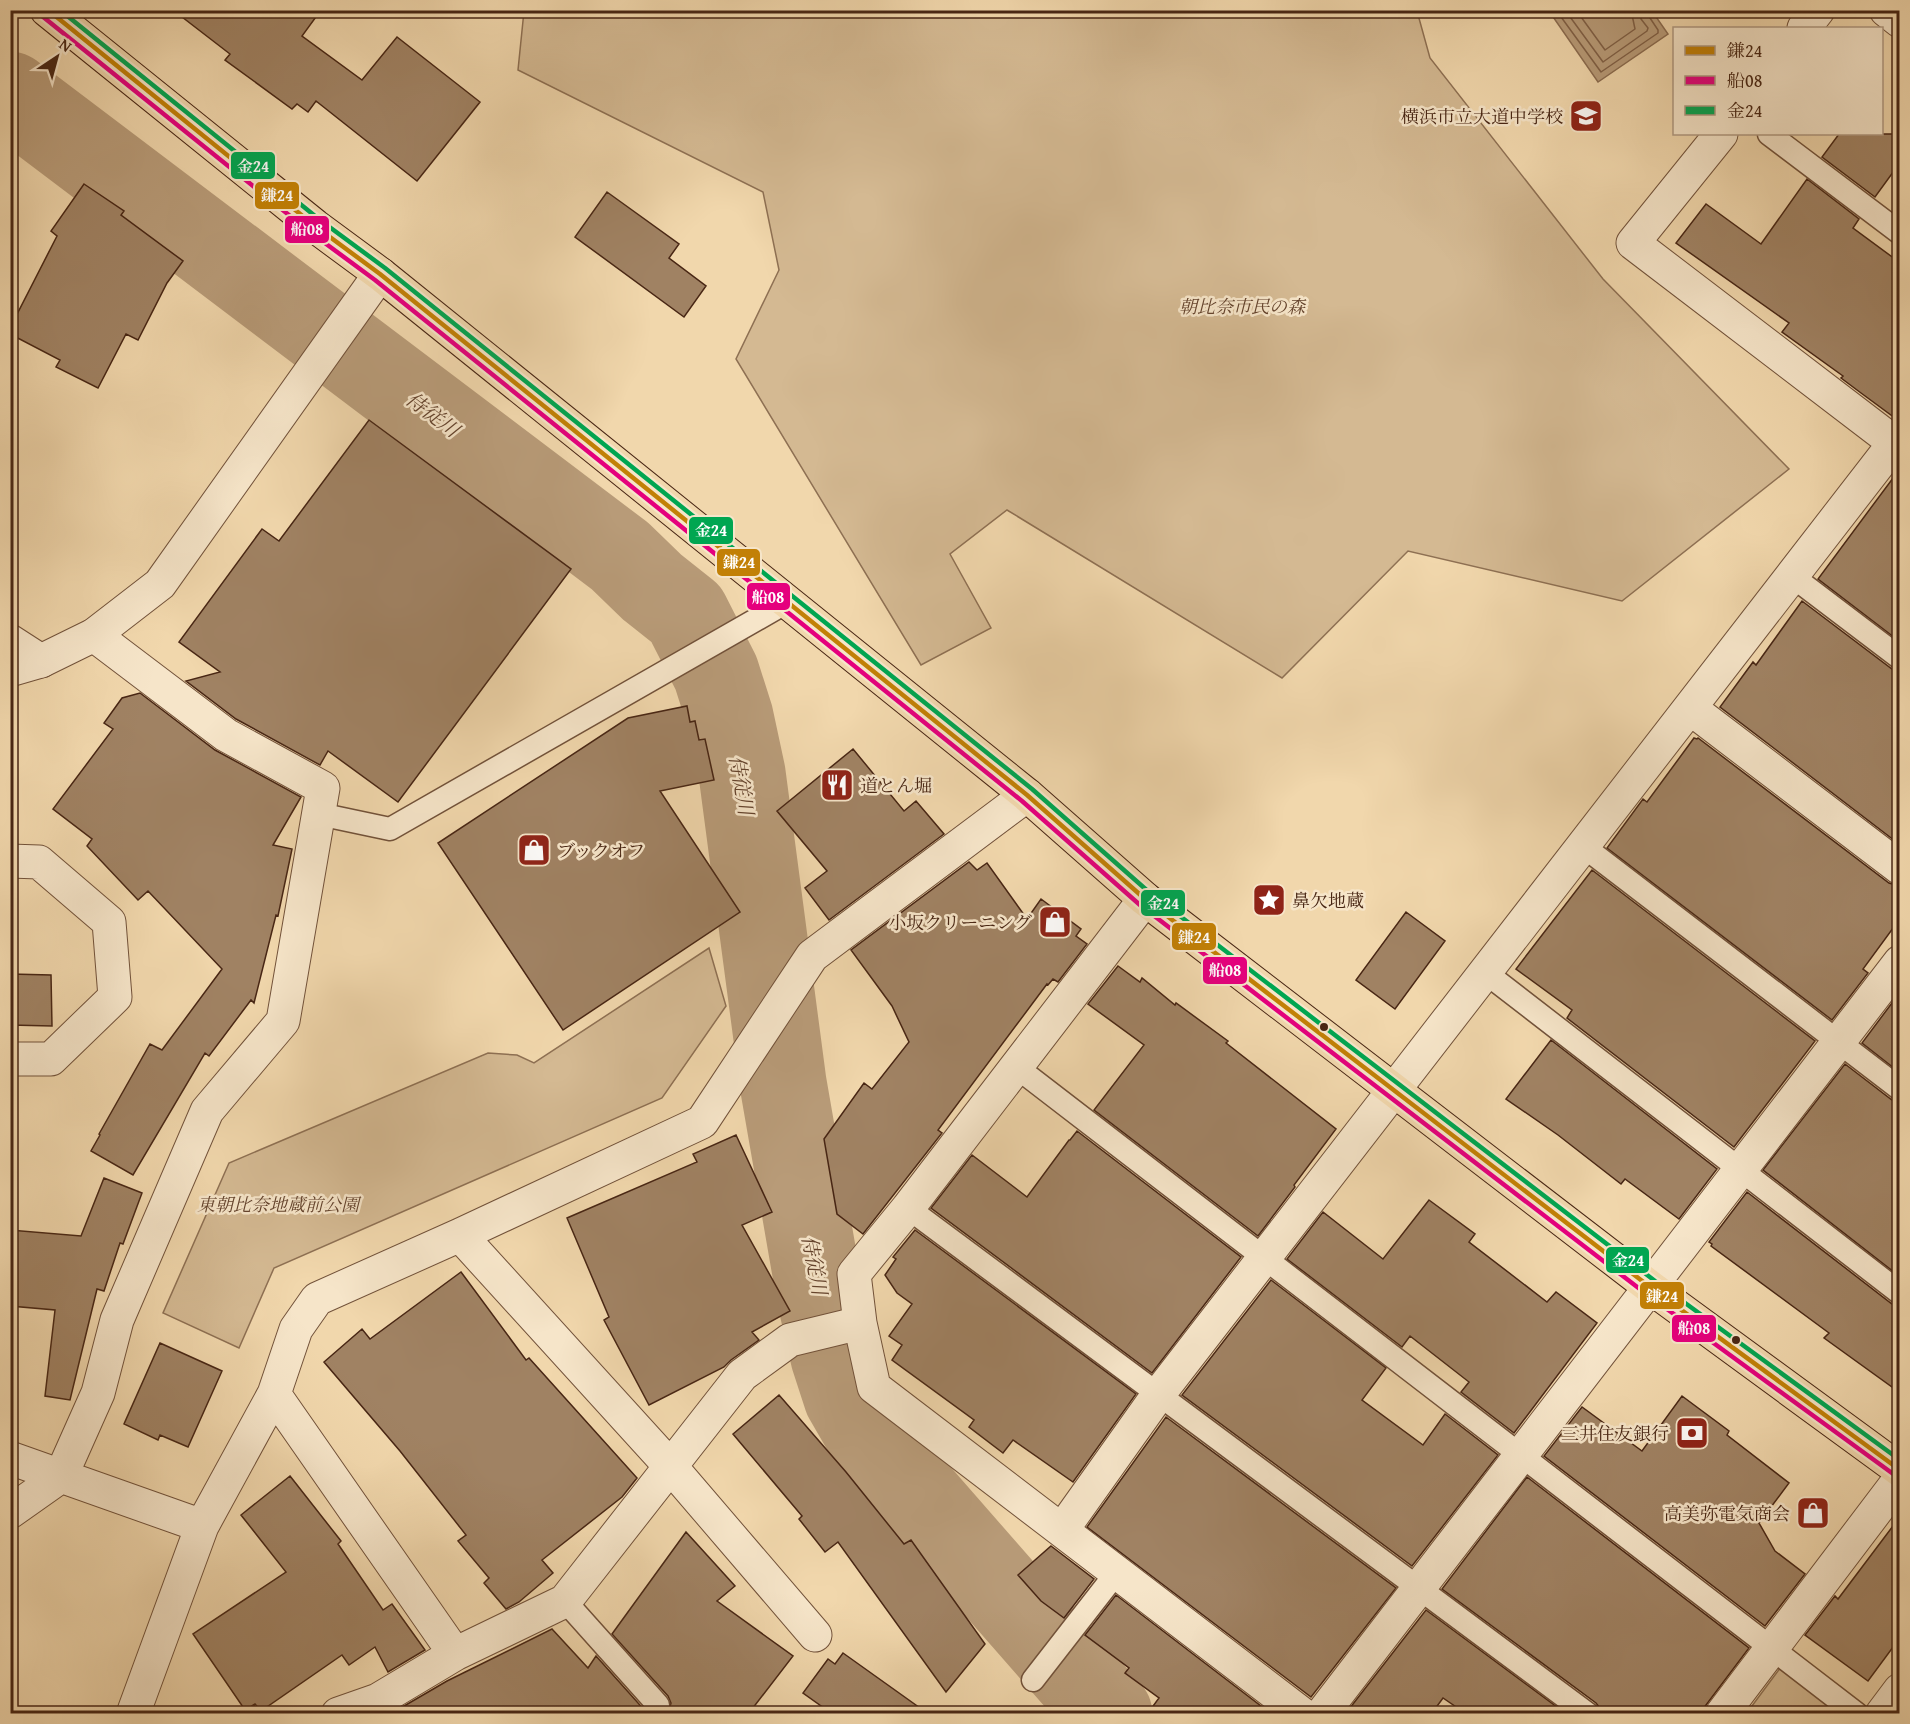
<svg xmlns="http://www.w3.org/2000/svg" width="1910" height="1724" font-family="'Gentium Book Plus','Noto Serif JP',serif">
<rect width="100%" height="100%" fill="#f1d7ac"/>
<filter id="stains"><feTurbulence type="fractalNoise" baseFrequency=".00333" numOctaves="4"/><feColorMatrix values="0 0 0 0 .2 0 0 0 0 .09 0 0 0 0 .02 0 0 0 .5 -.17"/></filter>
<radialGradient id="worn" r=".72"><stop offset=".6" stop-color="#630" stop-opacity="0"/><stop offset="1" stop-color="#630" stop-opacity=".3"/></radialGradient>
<path fill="#d4b992" stroke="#8e7053" stroke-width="1.5" d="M524 11H1417L1430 58 1603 279 1789 469 1622 601 1408 551 1282 678 1007 510 950 554 991 628 921 665 736 359 779 270 763 192 518 70Z
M709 948 726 1006 662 1098 274 1268 239 1348 163 1313 229 1163 488 1053 517 1055 534 1063Z
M1784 1663 1850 1714H1746Z"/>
<path fill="#b89b78" stroke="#8b6c50" stroke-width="1.5" d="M1549 11H1652L1668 34 1598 82Z"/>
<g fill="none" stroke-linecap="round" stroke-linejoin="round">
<path stroke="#806046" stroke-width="1.5" d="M1556 10 1601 72 1658 33V30L1648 15 1647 10
M1565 10 1603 62 1647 31 1648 28 1641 19 1640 10
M1576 10 1605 50 1635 29 1631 10"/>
<path stroke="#b89b78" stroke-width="87" d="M10 95 620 556 652 587 686 614 716 673 730 717 742 773 783 1083 820 1296 834 1357 847 1397 877 1449 1109 1714"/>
</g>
<path fill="#a08263" stroke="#482614" stroke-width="1.5" d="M173 10H321L302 36 362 80 397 37 480 102 417 181 316 101 308 112 297 104 292 109 225 60 230 54Z
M1839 134H1899V164L1875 197 1822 157Z
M1807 179 1859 219 1853 228 1899 262V418H1895L1861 393 1841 378 1843 376 1782 332 1789 323 1676 243 1706 204 1761 244Z
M84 184 124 211 121 215 183 261 167 283 138 340 126 334 98 388 56 367 60 360 10 334V328L57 236 51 231Z
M607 192 679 244 669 258 706 286 684 317 575 237Z
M369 420 571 569 398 802 328 751 320 765 236 719 186 681 220 672 179 642 262 529 279 541Z
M1899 470V641L1818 579Z
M1802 601 1892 669 1899 671V844L1720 707 1753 662 1756 665Z
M140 693 215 750 301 797 273 845 292 849 278 916 276 915 254 1003 251 1000 209 1056 205 1053 133 1175 91 1151 100 1135 99 1134 150 1044 162 1050 222 969 148 891 138 900 87 846 92 839 53 809 113 729 104 723 122 698Z
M687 706 690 722 695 721 699 740 705 739 714 780 660 791 740 912 563 1030 438 843 628 718Z
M1694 738 1697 739 1698 738 1889 883 1899 886V920L1863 969 1868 973 1832 1020 1607 848 1643 799 1647 802Z
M853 749 904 811 916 801 944 834 829 920 805 888 827 871 777 811Z
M969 862 977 870 987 863 1027 919 1041 899 1081 929 1076 936 1087 944 1058 982 1053 979 1048 985 1047 984 938 1130 942 1133 863 1234 837 1214 824 1139 864 1083 872 1089 909 1042 892 1006 851 950Z
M1592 870 1815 1041 1734 1147 1567 1018 1572 1010 1516 969Z
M1406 912 1445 941 1395 1009 1356 980Z
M1118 966 1140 982 1142 978 1175 1005 1176 1003 1228 1041 1226 1043 1336 1129 1294 1185 1295 1187 1258 1236 1094 1110 1144 1045 1088 1004Z
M10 974 51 975 52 1026 10 1025Z
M1898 995 1899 996V1072L1862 1043Z
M1551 1040 1717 1169 1679 1219 1625 1179 1621 1184 1558 1135 1506 1099Z
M1845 1064 1892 1100 1899 1102V1276L1763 1170Z
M1077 1131 1241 1257 1152 1373 931 1208 972 1155 1027 1197 1069 1140H1070Z
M736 1135 772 1212 742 1225 790 1311 752 1332 759 1340 731 1360 724 1367 649 1405 604 1320 609 1317 567 1218 697 1162 693 1154Z
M104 1178 142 1193 123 1244 120 1243 104 1291 97 1289 70 1400 45 1396 55 1310 10 1306V1230L81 1236Z
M1747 1192 1892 1304 1899 1306V1392L1824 1338 1829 1333 1711 1246 1712 1244 1709 1242Z
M1429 1200 1475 1234 1469 1242 1547 1302 1556 1292 1597 1323 1514 1433 1461 1392 1469 1382 1410 1336 1402 1347 1287 1259 1323 1212 1383 1259Z
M915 1230 1136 1394 1073 1482 1013 1440 1003 1453 969 1427 974 1420 892 1360 902 1345 889 1336 912 1304 897 1293 885 1275 896 1259 893 1257Z
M461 1272 526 1360 529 1358 637 1478 622 1497 542 1560 553 1573 519 1602 506 1609 484 1583 489 1578 458 1541 466 1535 400 1451 324 1362 362 1329 370 1339Z
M1271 1280 1386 1368 1362 1400 1423 1445 1445 1414 1498 1455 1412 1566 1182 1395Z
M160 1343 222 1371 188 1447 160 1435 158 1440 124 1424Z
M779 1395 846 1472 904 1544 911 1540 985 1644 946 1692 838 1542 825 1552 799 1519 802 1516 733 1434Z
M1682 1396 1729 1431 1727 1435 1789 1483 1759 1523 1775 1551 1805 1574 1765 1626 1544 1456 1582 1407 1642 1451Z
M1166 1417 1396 1588 1311 1697 1087 1527Z
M290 1476 341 1541 338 1544 383 1610 392 1604 425 1650 388 1672 375 1647 349 1665 342 1655 261 1711 255 1704 245 1710 193 1634 286 1572 241 1515Z
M1527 1477 1749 1648 1700 1713H1601L1600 1708 1596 1703 1442 1589Z
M1899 1518V1639L1868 1681 1805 1635 1835 1596 1838 1599Z
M686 1532 735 1586 717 1601 793 1656 749 1713H668L671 1703 668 1696 612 1634Z
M1051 1546 1094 1579 1064 1618 1041 1601 1018 1575Z
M1116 1595 1270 1713H1148L1159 1698 1125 1673 1129 1668 1085 1635Z
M1426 1610 1565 1713H1465L1443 1698 1432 1713H1346Z
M552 1629 588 1668 596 1656 647 1713H392L447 1681Z
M843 1653 927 1713H831L803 1693 828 1659 835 1664Z"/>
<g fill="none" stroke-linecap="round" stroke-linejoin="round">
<defs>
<path id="service" d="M1769 134 1900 233
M1792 576 1900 658
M319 814 390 829 787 602
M1583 846 1900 1089
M1486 973 1900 1293
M1015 1066 1857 1714
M908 1208 1588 1714
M565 1601 658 1705
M1033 1680 1117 1572"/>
<path id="minor" d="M1886 10 1900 21
M1804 28 1818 10
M1721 134 1633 243 1900 447
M10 641 41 661
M1690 708 1900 868
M10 861 39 862 109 922 115 997 51 1059H10
M1145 899 908 1208 854 1274 860 1323 874 1387 1302 1714
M460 1235 671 1467 815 1635
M274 1394 455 1654
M10 1458 202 1526
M10 1512 61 1476 98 1393 117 1320 207 1111 283 1021 323 788 226 735 94 635
M1062 1530 1158 1395 1900 436
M133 1714 202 1526 274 1394 296 1329 317 1299 460 1235 702 1122 812 956 1027 795
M338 1714 378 1700 455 1654 565 1601 742 1375 790 1340 860 1323
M1322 1714 1900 962
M1722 1714 1900 1479
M1882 1714 1900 1690"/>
<path id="tertiary" d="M10 670 41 661 94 635 160 584 380 274"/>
<path id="primary" d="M47 10 315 226 380 274 1027 795 1145 899 1650 1287 1900 1470"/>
</defs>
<use href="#service" stroke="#72523a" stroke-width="25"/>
<use href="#minor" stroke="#72523a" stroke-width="35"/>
<use href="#tertiary" stroke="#72523a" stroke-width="35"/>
<use href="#primary" stroke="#482614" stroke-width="35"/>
<use href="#service" stroke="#f6e5c9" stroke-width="22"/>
<use href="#minor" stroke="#f6e5c9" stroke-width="33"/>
<use href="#tertiary" stroke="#f6e5c9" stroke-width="33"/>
<use href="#primary" stroke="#f1d7ac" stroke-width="33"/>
<defs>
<path id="bus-1" d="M48 10 315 226 380 274 1027 795 1145 899 1650 1287 1900 1470"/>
<path id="bus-2" d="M42 16 310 232 375 280 1022 801 1140 905 1645 1293 1896 1476"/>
<path id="bus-3" d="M60 10 320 220 385 268 1032 789 1150 893 1655 1281 1900 1460"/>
</defs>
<use href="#bus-1" stroke="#f6e5c9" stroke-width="9"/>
<use href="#bus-2" stroke="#f6e5c9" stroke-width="9"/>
<use href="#bus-3" stroke="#f6e5c9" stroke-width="9"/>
<use href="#bus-1" stroke="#c28006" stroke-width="4.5"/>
<use href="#bus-2" stroke="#e5007d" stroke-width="4.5"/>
<use href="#bus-3" stroke="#00a651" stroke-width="4.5"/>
</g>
<defs>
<symbol id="school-square" viewBox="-11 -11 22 22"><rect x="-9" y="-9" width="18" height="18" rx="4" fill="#8f2418" stroke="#f6e5c9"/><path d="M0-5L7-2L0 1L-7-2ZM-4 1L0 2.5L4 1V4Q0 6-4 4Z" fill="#fff"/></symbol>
<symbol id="restaurant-square" viewBox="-11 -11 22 22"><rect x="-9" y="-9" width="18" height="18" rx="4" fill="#8f2418" stroke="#f6e5c9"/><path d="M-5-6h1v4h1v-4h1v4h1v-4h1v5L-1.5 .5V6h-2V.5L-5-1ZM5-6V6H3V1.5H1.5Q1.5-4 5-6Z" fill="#fff"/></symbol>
<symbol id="shop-square" viewBox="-11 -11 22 22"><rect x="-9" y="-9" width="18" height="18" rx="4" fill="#8f2418" stroke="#f6e5c9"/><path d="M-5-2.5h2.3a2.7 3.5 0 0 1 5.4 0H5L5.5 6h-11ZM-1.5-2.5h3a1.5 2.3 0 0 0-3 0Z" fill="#fff"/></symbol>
<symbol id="sight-square" viewBox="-11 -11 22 22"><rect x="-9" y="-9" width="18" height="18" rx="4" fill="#8f2418" stroke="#f6e5c9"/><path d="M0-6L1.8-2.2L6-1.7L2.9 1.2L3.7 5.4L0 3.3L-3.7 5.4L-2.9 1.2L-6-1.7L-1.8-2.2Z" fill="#fff"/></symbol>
<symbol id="bank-square" viewBox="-11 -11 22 22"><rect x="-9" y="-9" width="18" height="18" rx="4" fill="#8f2418" stroke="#f6e5c9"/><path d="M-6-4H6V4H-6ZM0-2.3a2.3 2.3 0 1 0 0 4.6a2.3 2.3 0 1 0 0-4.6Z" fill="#fff"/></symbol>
</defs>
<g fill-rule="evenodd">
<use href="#school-square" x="1567" y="97" width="38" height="38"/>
<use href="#restaurant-square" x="818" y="766" width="38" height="38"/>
<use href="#shop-square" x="515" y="831" width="38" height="38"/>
<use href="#sight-square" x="1250" y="881" width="38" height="38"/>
<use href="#shop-square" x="1036" y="903" width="38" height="38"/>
<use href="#bank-square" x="1673" y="1414" width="38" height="38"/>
<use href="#shop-square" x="1794" y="1494" width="38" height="38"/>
</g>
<g fill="#482614" stroke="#f6e5c9" stroke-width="2">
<circle cx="1324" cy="1027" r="5"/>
<circle cx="1736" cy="1340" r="5"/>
</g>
<g text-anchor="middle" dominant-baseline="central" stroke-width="5" stroke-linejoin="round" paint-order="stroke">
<g font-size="18" fill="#482614" stroke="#f6e5c9" text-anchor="end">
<text x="1563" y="116">横浜市立大道中学校</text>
<text x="860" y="785" text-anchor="start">道とん堀</text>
<text x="557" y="850" text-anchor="start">ブックオフ</text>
<text x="1292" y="900" text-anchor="start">鼻欠地蔵</text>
<text x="1032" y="922">小坂クリーニング</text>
<text x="1669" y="1433">三井住友銀行</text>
<text x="1790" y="1513">高美弥電気商会</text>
</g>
<g font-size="18" font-style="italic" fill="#64432d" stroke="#f6e5c9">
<text x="1242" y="306">朝比奈市民の森</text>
<text x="278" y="1204">東朝比奈地蔵前公園</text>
</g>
<g font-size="20" font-style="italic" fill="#64432d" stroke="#f6e5c9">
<text transform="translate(433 414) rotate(37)">侍従川</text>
<text transform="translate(742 785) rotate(80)">侍従川</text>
<text transform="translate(815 1265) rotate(79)">侍従川</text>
</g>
</g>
<g stroke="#f6e5c9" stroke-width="2">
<rect x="230" y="151" width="46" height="29" rx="6" fill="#00a651"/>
<rect x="254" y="181" width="46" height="29" rx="6" fill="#c28006"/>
<rect x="284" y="215" width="46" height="29" rx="6" fill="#e5007d"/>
<rect x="688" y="516" width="46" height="29" rx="6" fill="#00a651"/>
<rect x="716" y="548" width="45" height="29" rx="6" fill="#c28006"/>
<rect x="746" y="582" width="45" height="29" rx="6" fill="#e5007d"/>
<rect x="1140" y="889" width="46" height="28" rx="6" fill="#00a651"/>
<rect x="1171" y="922" width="46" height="29" rx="6" fill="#c28006"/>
<rect x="1202" y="956" width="46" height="29" rx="6" fill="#e5007d"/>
<rect x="1605" y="1246" width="45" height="28" rx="6" fill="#00a651"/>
<rect x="1639" y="1281" width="46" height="29" rx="6" fill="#c28006"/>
<rect x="1671" y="1314" width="46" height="29" rx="6" fill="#e5007d"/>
</g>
<g font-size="16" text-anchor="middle" font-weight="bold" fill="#fff">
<text x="253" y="172">金24</text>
<text x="277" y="201">鎌24</text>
<text x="307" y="235">船08</text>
<text x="711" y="536">金24</text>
<text x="739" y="568">鎌24</text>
<text x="768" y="603">船08</text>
<text x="1163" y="909">金24</text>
<text x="1194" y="943">鎌24</text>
<text x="1225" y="976">船08</text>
<text x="1628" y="1266">金24</text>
<text x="1662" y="1302">鎌24</text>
<text x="1694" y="1334">船08</text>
</g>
<rect width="1910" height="1724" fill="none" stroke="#f1d7ac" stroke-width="36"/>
<rect x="12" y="12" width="1886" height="1700" fill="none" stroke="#482614" stroke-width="3"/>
<rect x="18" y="18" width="1874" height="1688" fill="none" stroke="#482614" stroke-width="1.5"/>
<rect x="1673" y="27" width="210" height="108" fill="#f6e5c9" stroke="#b09981" stroke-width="1.5"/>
<rect x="1685" y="46" width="30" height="9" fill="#c28006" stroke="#b09981" stroke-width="1.5"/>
<text x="1727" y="57" font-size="18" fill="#482614">鎌24</text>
<rect x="1685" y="76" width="30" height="9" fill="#e5007d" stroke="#b09981" stroke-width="1.5"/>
<text x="1727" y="87" font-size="18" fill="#482614">船08</text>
<rect x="1685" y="106" width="30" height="9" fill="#00a651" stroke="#b09981" stroke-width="1.5"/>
<text x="1727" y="117" font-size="18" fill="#482614">金24</text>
<g transform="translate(57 57) rotate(36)" stroke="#f6e5c9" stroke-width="4.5" paint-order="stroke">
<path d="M0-4.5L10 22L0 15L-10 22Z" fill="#482614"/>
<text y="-9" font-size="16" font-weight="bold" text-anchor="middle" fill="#482614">N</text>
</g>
<rect width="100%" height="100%" filter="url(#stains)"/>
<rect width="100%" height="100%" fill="url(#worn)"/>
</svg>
